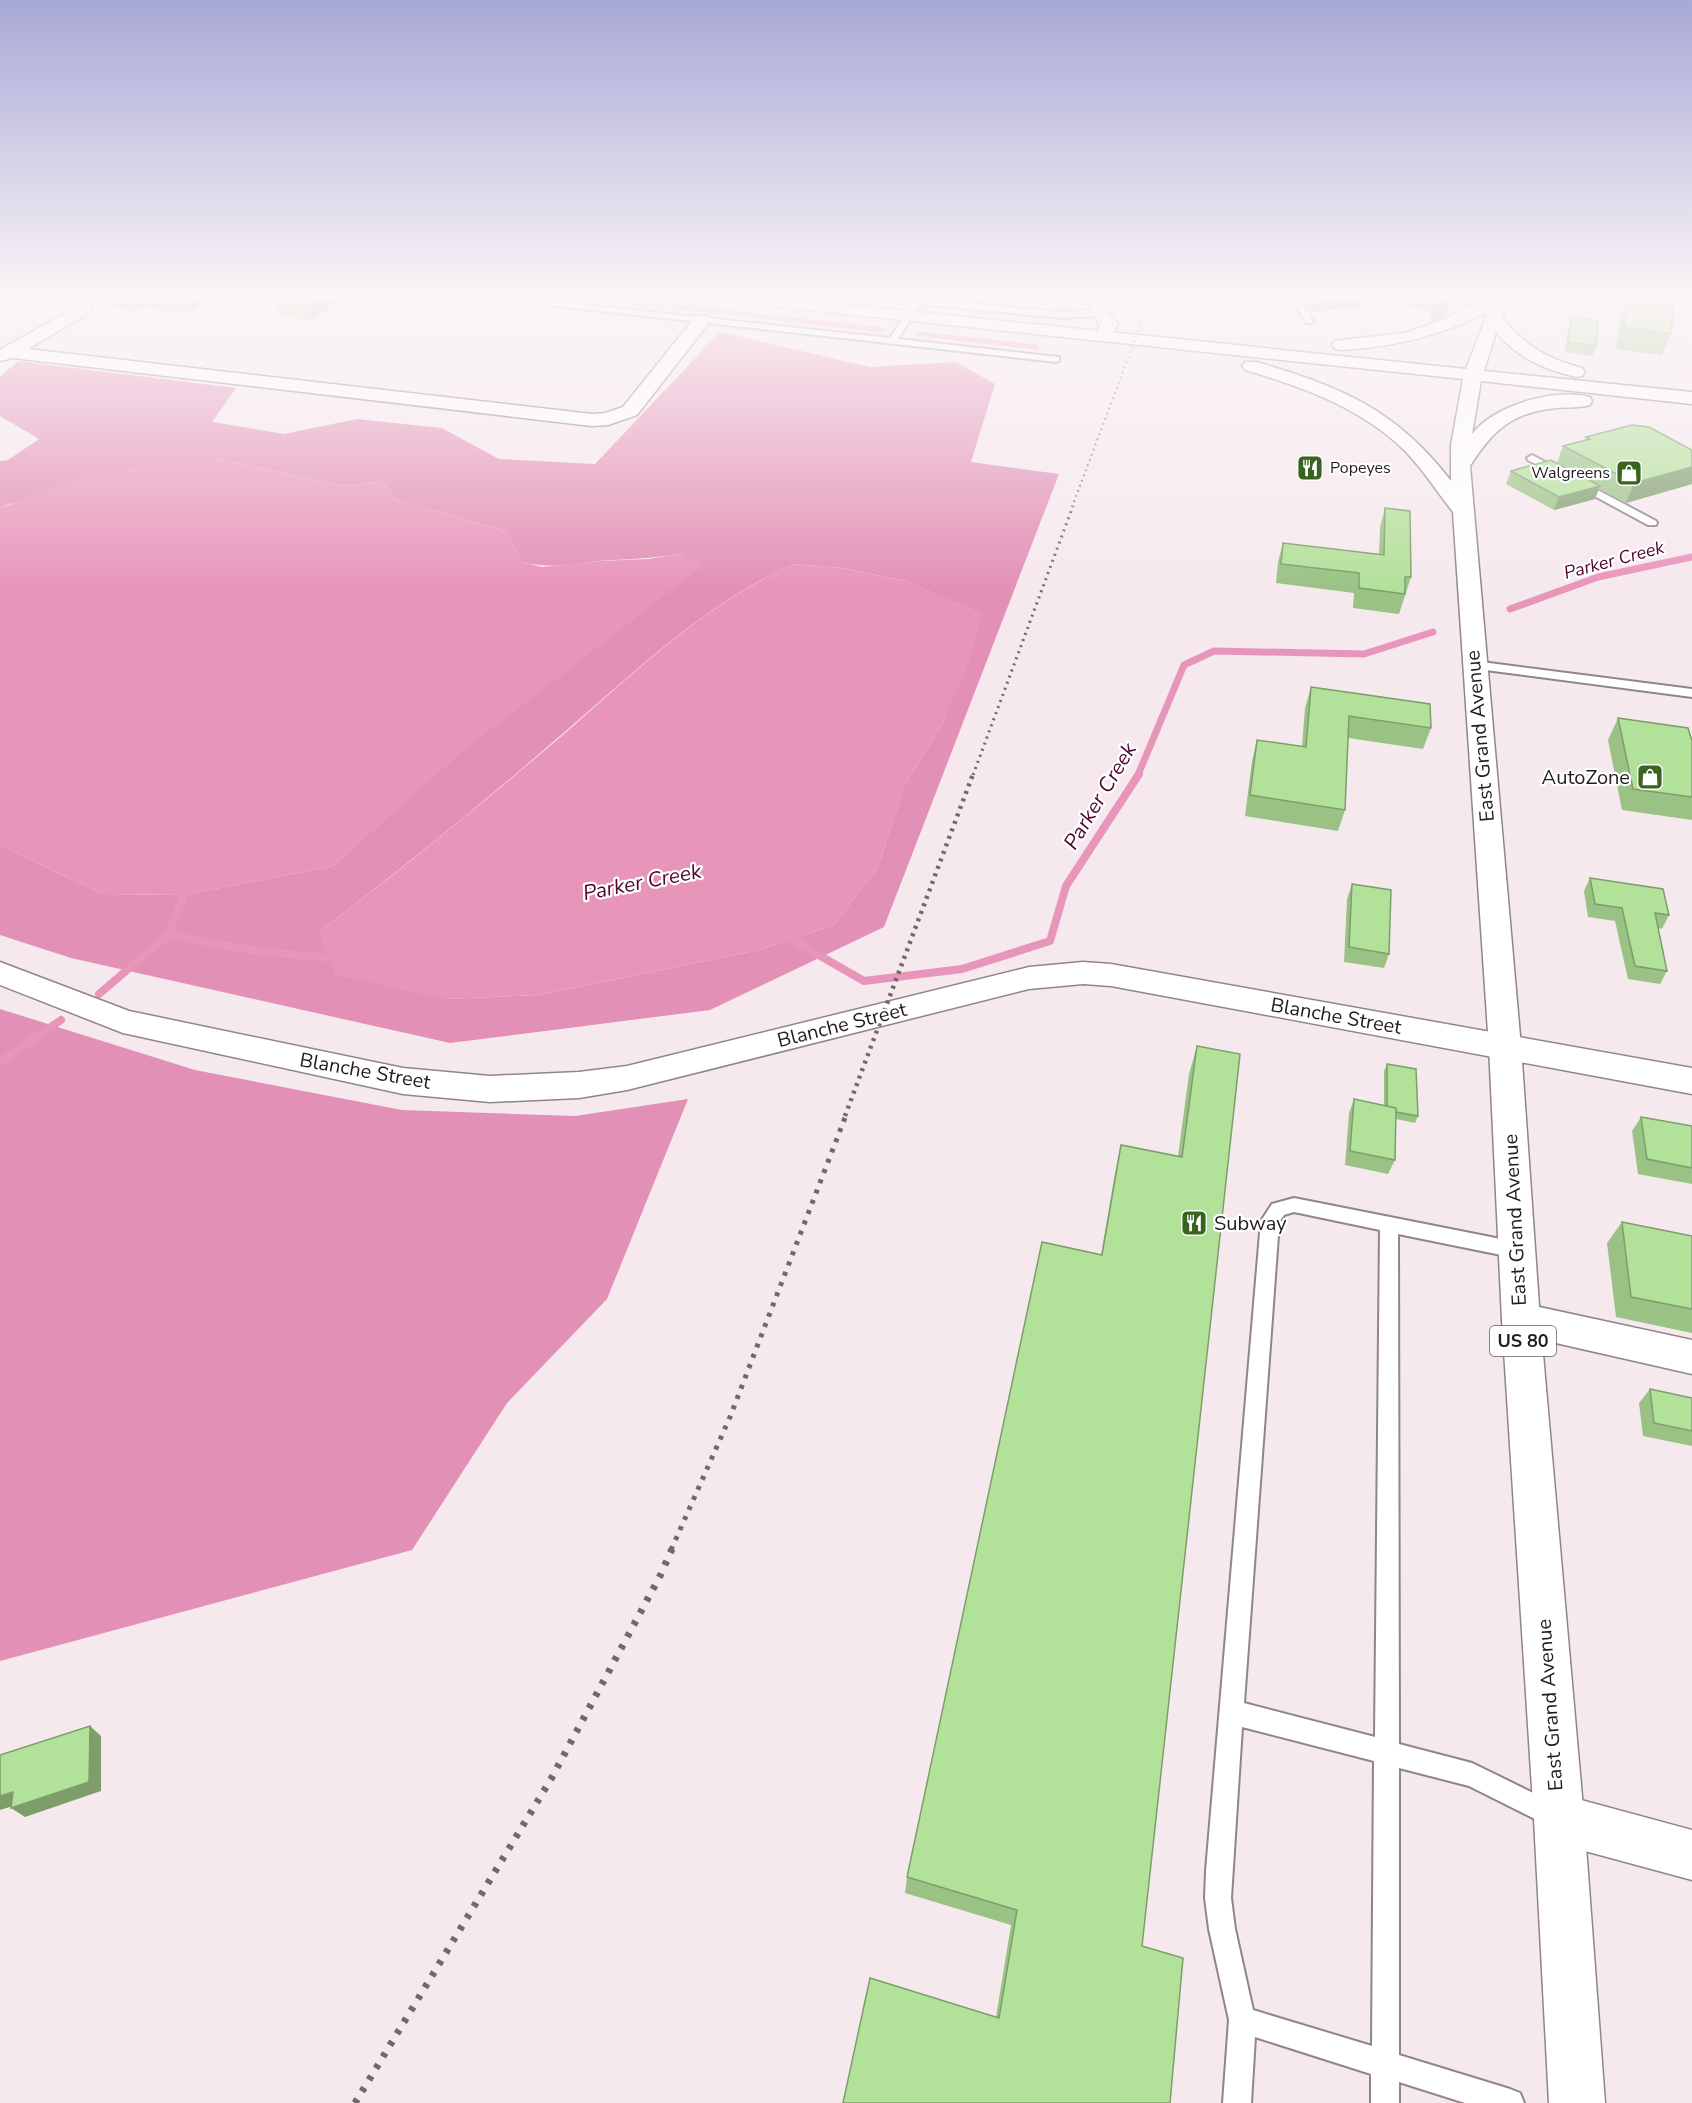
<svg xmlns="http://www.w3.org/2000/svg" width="1692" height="2103" font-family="'Nunito Sans',sans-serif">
<rect width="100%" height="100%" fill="#f6e9ee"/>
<path fill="#e290b5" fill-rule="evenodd" d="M720 332 870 367 956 362 995 384 971 462 1059 474 884 927 710 1010 450 1043 71 958 0 935V845L102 894 184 895 333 866 682 553C653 559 626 559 597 561 570 564 549 569 522 562L506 531 395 499 382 481 345 486 217 459 9 504 0 508V461L8 460 39 439 0 416V377L18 361 236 388 212 422 284 434 357 419 442 428 499 459 595 464ZM794 564 842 568 907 581 981 614 944 721 904 786 878 867 834 925 759 950 538 995 446 999 319 932C399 871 477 808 553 742 629 678 702 604 794 564Z
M0 1009 195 1070 402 1110 575 1116 688 1099 607 1299 507 1403 412 1550 0 1661Z"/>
<path fill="#e895ba" d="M217 459 345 486 382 481 395 499 506 531 522 562 542 567 599 561 649 559 682 553 704 565 462 752 333 866 184 895 102 894 0 845V508L92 474 137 467Z
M794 564 841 568 907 581 982 614 973 652 944 721 904 786 878 867 834 925 759 950 538 995 446 999 335 975 319 932C401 870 479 806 557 740 631 676 703 604 794 564Z"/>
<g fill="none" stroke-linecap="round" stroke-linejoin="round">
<path stroke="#e895ba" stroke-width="5" d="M553 297 653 304 882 330
M981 301 985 305
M919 334 1036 347"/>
<path stroke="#e895ba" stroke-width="7" d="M1510 609 1598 577 1692 557
M1138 775 1184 665 1214 651 1364 654 1433 632"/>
<path stroke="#e895ba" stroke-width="8" d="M782 934 864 981 962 969 1050 941 1066 886 1139 774
M168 935 184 895
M99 994 168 935 257 951 329 958 340 956
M0 1062 61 1020"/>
<defs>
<path id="service" d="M489 297H511L890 338 913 303 878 299 874 297H899L1061 312 1099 310 1103 313 1099 316 1061 318 920 304 898 339 1059 357V361L1056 362 493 299Z
M1283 297C1299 295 1306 308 1313 321L1312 323H1306L1298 308Z
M1532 455 1656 521 1657 523 1656 525H1648L1528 460 1527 458Z
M1474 661 1692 689V697L1470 668 1468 665 1470 662Z
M1294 1198 1516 1242 1523 1245 1525 1250 1523 1255 1516 1258 1398 1234 1399 1744 1472 1763 1562 1807 1565 1816 1562 1825 1553 1828 1469 1786 1399 1768V2055L1510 2089 1520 2093 1524 2103H1465L1399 2082V2103H1371V2074L1255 2037 1251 2103H1223L1229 2020 1209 1929 1205 1898 1206 1871 1261 1221 1272 1204ZM1294 1212 1380 1230 1375 1737 1244 1703 1279 1222 1284 1215ZM1242 1727 1374 1761 1372 2046 1253 2010 1235 1929 1231 1898Z"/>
<path id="minor" d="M1087 297H1103L1107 312 1118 324 1110 339H1098L1095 335 1100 325 1091 313Z
M84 303 92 308 90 312 28 349 592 414 605 413 623 407 696 316H708L711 320 637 415 608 425 592 426 13 358 0 361V350L3 348Z
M0 962 129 1011 403 1068 490 1076 579 1072 627 1066 1029 967 1083 962 1111 964 1692 1068V1094L1111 986 1083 984 1029 989 627 1090 579 1098 490 1102 403 1094 123 1033 0 985Z
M1521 1303 1692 1340V1374L1507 1332 1502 1320 1507 1308Z
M1559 1794 1692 1830V1880L1559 1844 1541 1837 1534 1819 1541 1801Z"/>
<path id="trunk" d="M722 297H773L1466 369 1488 312C1440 336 1394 347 1341 350L1335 349 1332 345 1335 341 1341 340 1405 333 1437 322 1490 297H1511L1502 317C1525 346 1547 359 1582 368L1585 372 1582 376 1576 377C1543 369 1519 359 1496 332L1484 371 1692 392V404L1481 381 1472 434C1495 405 1553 388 1590 397L1592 401 1590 405C1579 408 1568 407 1557 408 1512 412 1493 430 1470 466L1521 1047 1540 1320 1584 1819 1605 2103H1549L1534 1819 1502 1320 1489 1047 1453 512C1437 492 1423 469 1404 450 1360 407 1302 387 1245 370L1242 366 1245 362H1257C1341 387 1396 409 1451 481V445L1463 379 730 302Z"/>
</defs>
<use href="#service" stroke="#90858a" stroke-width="4"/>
<use href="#minor" stroke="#90858a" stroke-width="3"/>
<use href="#trunk" stroke="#90858a" stroke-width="3"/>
<use href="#service" fill="#fff" fill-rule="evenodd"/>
<use href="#minor" fill="#fff" fill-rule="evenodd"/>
<use href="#trunk" fill="#fff" fill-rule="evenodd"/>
<path stroke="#70686b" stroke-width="2" stroke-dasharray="1.5 4" stroke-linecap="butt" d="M1072 507 1151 297"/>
<path stroke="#70686b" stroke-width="3" stroke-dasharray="2 4.5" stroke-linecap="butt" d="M973 775 1073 506"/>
<path stroke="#70686b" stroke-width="4.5" stroke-dasharray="3 5" stroke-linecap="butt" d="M845 1116 973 774"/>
<path stroke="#70686b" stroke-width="5" stroke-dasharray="4 7" stroke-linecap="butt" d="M671 1550 730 1417 846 1115"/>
<path stroke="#70686b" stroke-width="7" stroke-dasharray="4.5 9" stroke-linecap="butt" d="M355 2103 551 1779 660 1576 672 1549"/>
</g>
<path fill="#99c284" d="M50 297H213L191 312 142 307 137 310 92 305 85 301 78 304 52 301Z
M344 297 312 320 279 316 274 299Z
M1294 297H1365L1362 306 1313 312 1299 299Z
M1385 297H1451L1446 315 1431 322 1430 307 1427 310 1384 302Z
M1624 297H1674L1671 334 1662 355 1616 349Z
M1572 317 1596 346 1592 356 1564 352 1569 327Z
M1586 437 1692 450V484L1626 503 1599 488 1595 499 1554 510 1506 484 1511 471 1557 463 1563 446 1585 440Z
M1385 508 1411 577 1399 614 1353 608 1354 593 1276 583 1278 562 1283 543 1379 554 1380 527Z
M1311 687 1431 728 1423 749 1348 738 1345 810 1338 831 1245 816 1252 761 1257 740 1302 747 1305 708Z
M1618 718 1692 741V820L1622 810 1608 740Z
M1590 878 1669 915 1662 929 1658 928 1667 971 1660 984 1628 979 1615 921 1588 917 1584 891Z
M1352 884 1389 954 1384 968 1344 962 1347 899Z
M1197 1046 1142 1946 1170 2103 996 2017 1011 1925 905 1893 907 1877 1101 1255 1115 1173 1121 1145 1178 1156 1189 1074Z
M1387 1064 1418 1116 1415 1123 1396 1119 1395 1160 1388 1174 1345 1165 1349 1113 1354 1099 1384 1105V1071Z
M1641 1117 1692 1126V1184L1638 1174 1632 1131Z
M1622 1222 1692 1236V1333L1616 1317 1607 1243Z
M1650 1389 1692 1398V1446L1643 1436 1639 1403Z"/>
<path fill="#7d9e6b" d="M75 297H84L85 301 78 304Z
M200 297H213L191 312 189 304Z
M316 297H344L312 320 308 302Z
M1317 297H1365L1362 306 1313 312Z
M1431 297H1433L1430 307 1427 310Z
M1451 299 1446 315 1431 322 1435 306Z
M140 300 142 307 137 310 135 303Z
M1692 467V484L1626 503 1634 483Z
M1600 486 1595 499 1554 510 1559 497Z
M90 1726 101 1736V1791L25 1817 11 1808Z
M13 1792 26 1802 0 1810V1796Z"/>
<path fill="#b2e199" stroke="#7d9e6b" stroke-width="1.5" d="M87 297H200L189 304 140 300 135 303 89 298Z
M278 297H316L308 302 274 299Z
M1435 297H1451V299L1435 306Z
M1628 297H1674L1671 334 1624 327Z
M1572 317 1598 321 1596 346 1568 342Z
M1632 425 1649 427 1692 450V467L1634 483 1563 446 1590 439 1586 437Z
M1551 460 1600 486 1559 497 1511 471Z
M1385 508 1410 511 1411 577H1405V594L1359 588V573L1281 564 1283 543 1384 555Z
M1311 687 1430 704 1431 728 1349 716 1345 810 1250 795 1257 740 1306 747Z
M1618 718 1688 728 1692 741V797L1633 789Z
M1590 878 1663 889 1669 915 1655 913 1667 971 1635 966 1622 908 1595 904Z
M1352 884 1391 890 1389 954 1349 947Z
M1197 1046 1240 1054 1142 1946 1183 1958 1170 2103H843L870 1978 999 2018 1017 1910 907 1877 1042 1242 1102 1255 1121 1145 1182 1157Z
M1387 1064 1416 1069 1418 1116 1396 1112V1108L1387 1106Z
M1354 1099 1396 1108 1395 1160 1350 1151Z
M1641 1117 1692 1126V1168L1647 1159Z
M1622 1222 1692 1236V1309L1631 1297Z
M1650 1389 1692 1398V1431L1654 1423Z
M90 1726 89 1782 11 1808 13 1792 0 1796V1755Z"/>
<linearGradient id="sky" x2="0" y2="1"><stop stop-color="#a8a8d6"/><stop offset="0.5" stop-color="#fbf5f7"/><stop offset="1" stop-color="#fbf5f7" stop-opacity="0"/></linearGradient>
<rect width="1692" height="591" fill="url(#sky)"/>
<defs>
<symbol id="restaurant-square" viewBox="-11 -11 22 22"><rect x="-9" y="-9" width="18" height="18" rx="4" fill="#3a631f" stroke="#fff"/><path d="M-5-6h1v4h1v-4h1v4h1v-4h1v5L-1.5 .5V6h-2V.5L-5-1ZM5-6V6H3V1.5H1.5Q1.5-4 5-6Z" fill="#fff"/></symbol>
<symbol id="shop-square" viewBox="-11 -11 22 22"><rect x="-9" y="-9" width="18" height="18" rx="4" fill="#3a631f" stroke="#fff"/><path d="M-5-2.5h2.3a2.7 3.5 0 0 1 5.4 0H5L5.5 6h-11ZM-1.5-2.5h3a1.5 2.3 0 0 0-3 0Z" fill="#fff"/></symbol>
</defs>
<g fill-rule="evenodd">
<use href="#restaurant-square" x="1295" y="453" width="30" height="30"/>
<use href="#shop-square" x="1614" y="458" width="30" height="30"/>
<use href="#shop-square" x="1635" y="762" width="30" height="30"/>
<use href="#restaurant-square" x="1179" y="1208" width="30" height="30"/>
</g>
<g text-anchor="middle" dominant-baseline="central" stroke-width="4.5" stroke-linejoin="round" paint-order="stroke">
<g font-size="16" fill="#211c1e" stroke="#fff" text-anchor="start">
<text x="1330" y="468">Popeyes</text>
<text x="1610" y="473" text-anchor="end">Walgreens</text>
</g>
<g font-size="18" font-style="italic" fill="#4f0530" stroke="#fff">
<text transform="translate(1614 560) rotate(-15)">Parker Creek</text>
</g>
<rect fill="#fff" stroke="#646062" stroke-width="1.5" x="1490" y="1326" width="66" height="30" rx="4.5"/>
<g font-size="18" font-weight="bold" fill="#211c1e">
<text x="1523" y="1341">US 80</text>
</g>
<g font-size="20" fill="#211c1e" stroke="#fff">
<text transform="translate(1480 736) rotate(-95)">East Grand Avenue</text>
<text transform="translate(1336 1016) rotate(10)">Blanche Street</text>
<text transform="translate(842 1025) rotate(-14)">Blanche Street</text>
<text transform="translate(365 1071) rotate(10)">Blanche Street</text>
<text transform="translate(1515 1220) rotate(-93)">East Grand Avenue</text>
<text transform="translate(1550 1705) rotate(-94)">East Grand Avenue</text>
</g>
<g font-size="20" fill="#211c1e" stroke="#fff" text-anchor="end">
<text x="1630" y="777">AutoZone</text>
<text x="1214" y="1223" text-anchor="start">Subway</text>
</g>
<g font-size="21" font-style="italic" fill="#4f0530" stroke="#fff">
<text transform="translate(1100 796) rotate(-59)">Parker Creek</text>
<text transform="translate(642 882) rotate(-11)">Parker Creek</text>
</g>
</g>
</svg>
